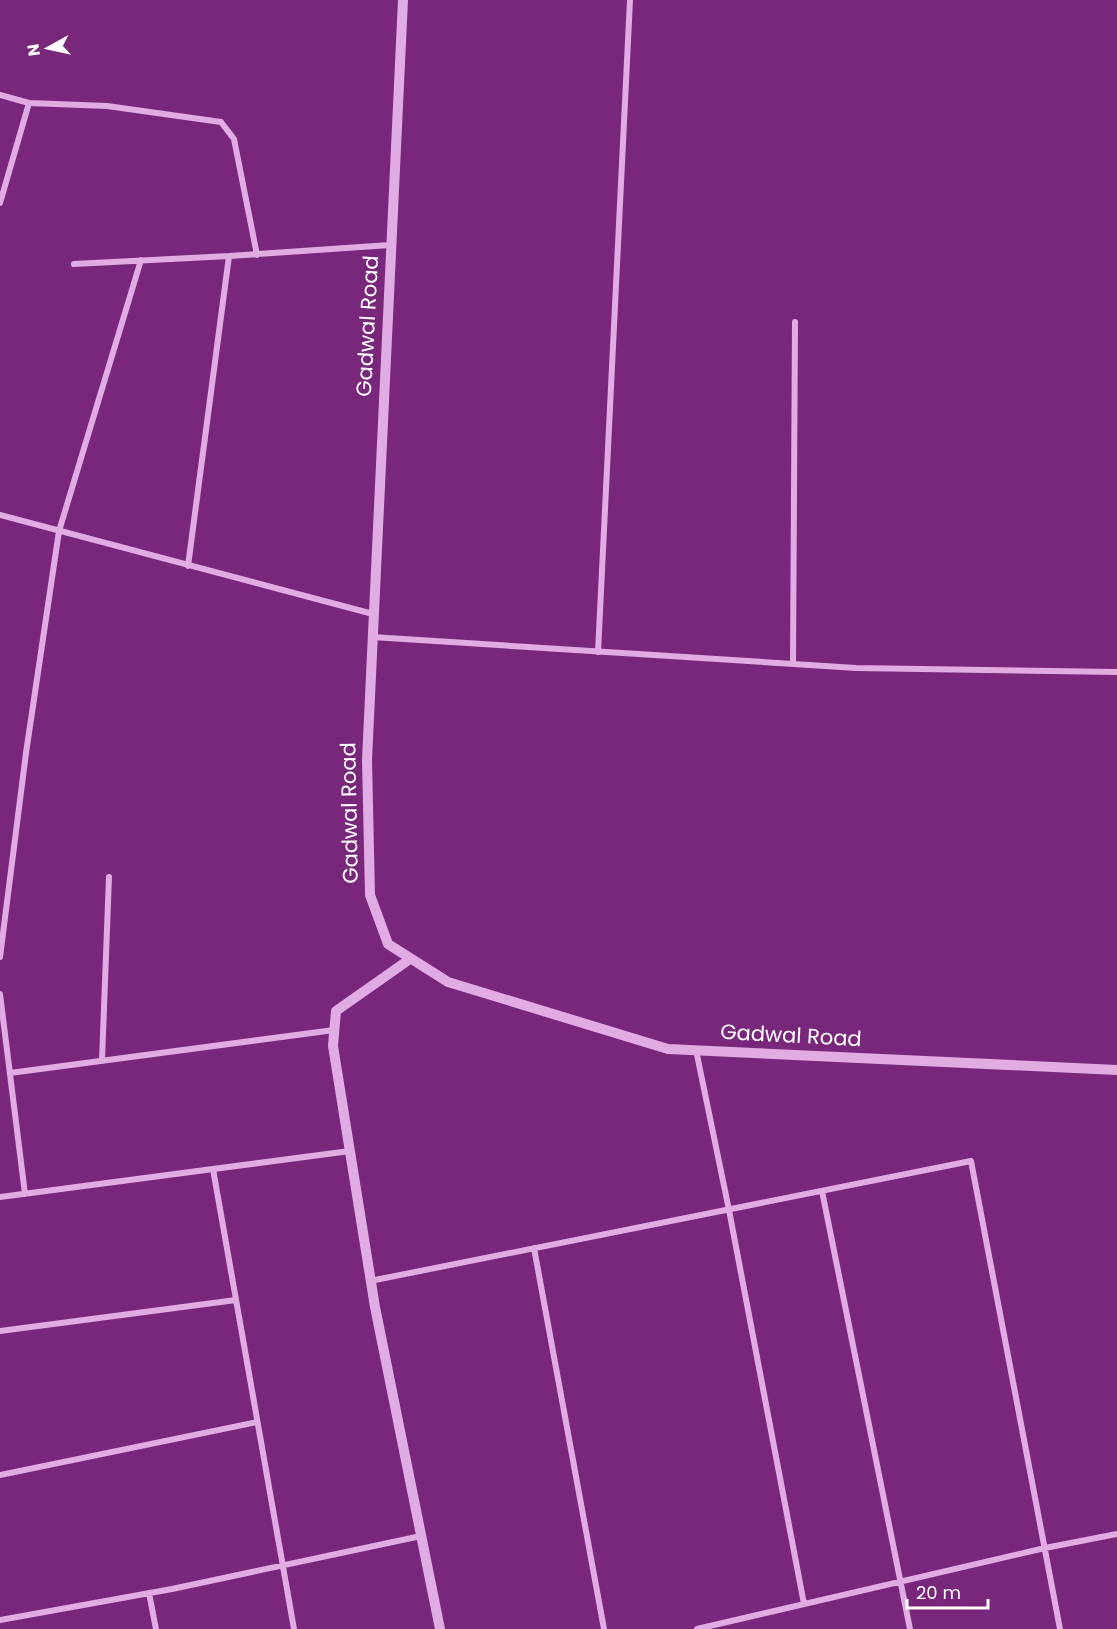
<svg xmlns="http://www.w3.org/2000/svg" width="1117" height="1629" font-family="Poppins,sans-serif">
<rect width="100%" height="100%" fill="#78277a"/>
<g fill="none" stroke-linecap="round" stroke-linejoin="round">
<path stroke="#e1abe3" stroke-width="6" d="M0 95 29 103 0 203
M29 103 107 106 221 122 234 139 257 255
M74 264 229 256
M0 515 373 614
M188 566 229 256 390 245
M372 637 856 668 1117 672
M598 652 630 0
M793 664 795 322
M0 957 26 753 59 531 141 260
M0 994 25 1194
M696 1050 729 1210 804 1604
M102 1060 109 877
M10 1073 334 1030
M213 1169 294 1629
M822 1191 910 1629
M0 1197 350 1151
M534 1248 604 1629
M370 1281 971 1161 1060 1629
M0 1331 236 1300
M0 1475 257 1422
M149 1593 156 1629
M0 1620 172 1589 421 1536
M697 1629 1045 1548 1117 1534"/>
<path stroke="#e1abe3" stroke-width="10" d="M403 0 367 760 370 895 388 944 448 982 668 1049 1117 1070
M410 959 336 1011 333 1046 375 1307 440 1629"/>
</g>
<g text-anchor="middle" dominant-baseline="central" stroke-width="5" stroke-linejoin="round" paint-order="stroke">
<g font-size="21" fill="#fff" stroke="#78277a">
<text transform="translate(367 326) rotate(-87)">Gadwal Road</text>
<text transform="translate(349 813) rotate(-91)">Gadwal Road</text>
<text transform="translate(791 1035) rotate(3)">Gadwal Road</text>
</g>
</g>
<g transform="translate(48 48) rotate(262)" stroke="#78277a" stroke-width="4.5" paint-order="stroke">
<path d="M0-4.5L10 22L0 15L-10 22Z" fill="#ffffff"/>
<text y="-9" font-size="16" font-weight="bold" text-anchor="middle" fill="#ffffff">N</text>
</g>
<path d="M907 1599v9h81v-9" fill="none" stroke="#ffffff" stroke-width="3"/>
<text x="916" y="1599" font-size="18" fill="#ffffff" stroke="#78277a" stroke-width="4.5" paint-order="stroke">20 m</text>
</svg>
